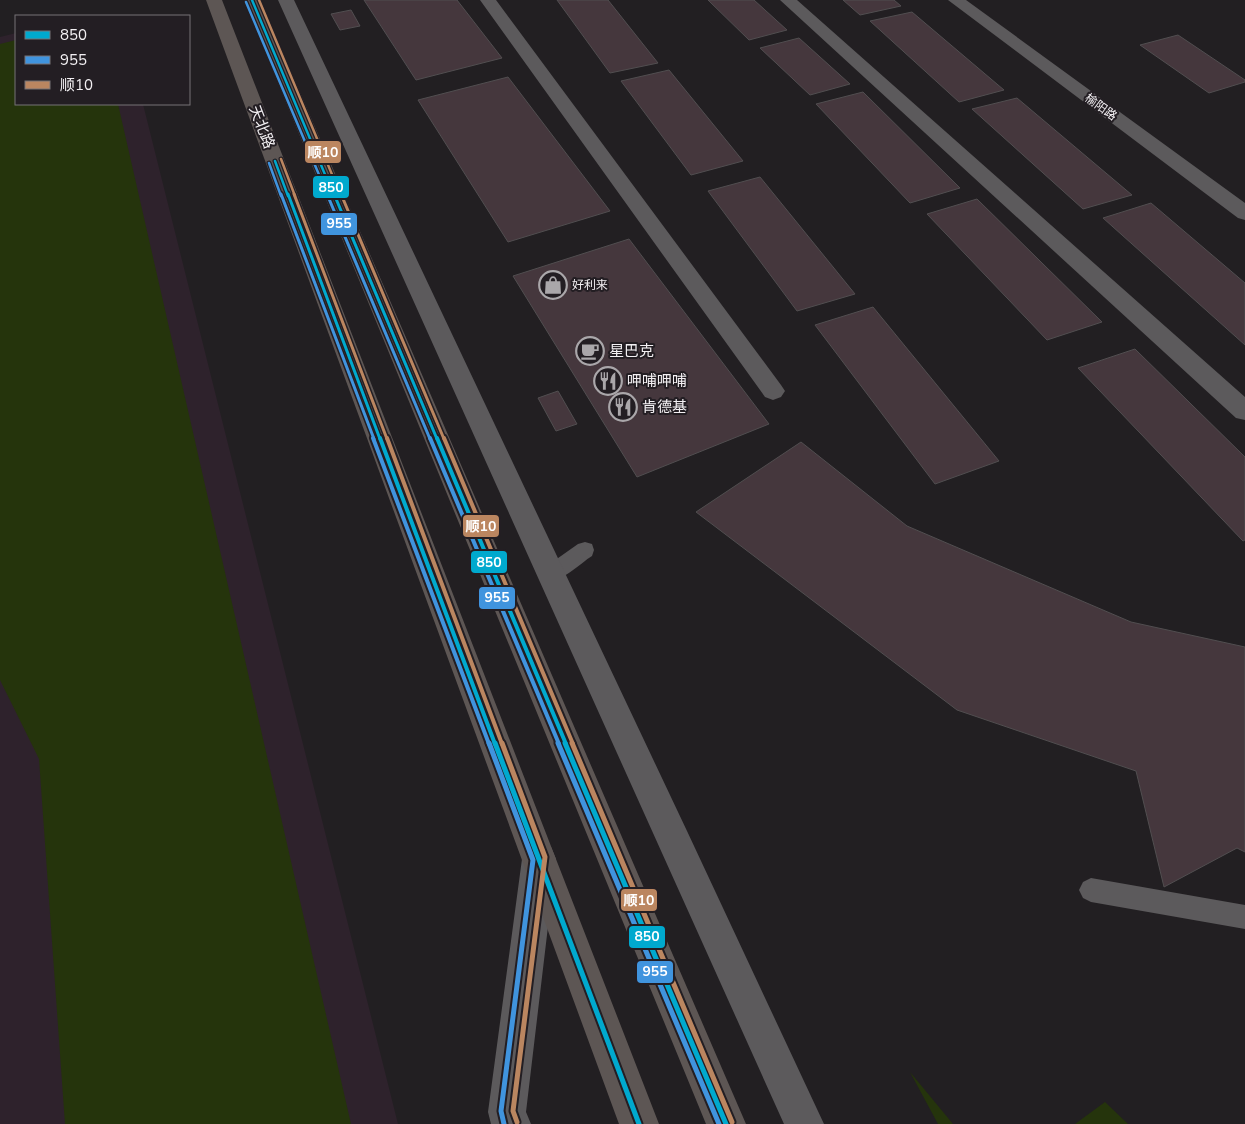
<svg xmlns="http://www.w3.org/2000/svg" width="1245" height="1124" font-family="'Nunito Sans','Noto Sans SC',sans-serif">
<rect width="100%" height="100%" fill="#221f22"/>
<path fill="#2e222c" d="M16 33V104H143L398 1124H0V37Z"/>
<path fill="#25340c" d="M16 40V104H118L351 1124H65L39 759 0 680V44Z
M910 1072 953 1124H938Z
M1105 1102 1128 1124H1075Z"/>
<path fill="#45373d" stroke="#514e50" d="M364 0H457L502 58 416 80Z
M557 0H608L658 63 610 73Z
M708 0H754L787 30 749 40Z
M843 0H894L901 6 860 15Z
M351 10 360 26 340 30 331 14Z
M912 12 1004 90 959 102 870 21Z
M1178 35 1245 80V82L1209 93 1140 45Z
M799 38 850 84 810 95 760 48Z
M669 70 743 161 691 175 621 81Z
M508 77 610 211 508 242 418 100Z
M863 92 960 188 910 203 816 104Z
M1017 98 1132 195 1083 209 972 109Z
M760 177 855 294 797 311 708 191Z
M977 199 1102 322 1047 340 927 214Z
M1151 203 1245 283V345L1103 218Z
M629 239 769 424 637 477 513 276Z
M873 307 999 461 935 484 815 325Z
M1135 349 1245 457V540L1243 541 1078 368Z
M558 391 577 424 556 431 538 398Z
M801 442 907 526 1131 622 1245 647V852L1237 848 1164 887 1136 771 957 710 696 512Z"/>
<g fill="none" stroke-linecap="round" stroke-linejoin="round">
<path fill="#5c5a5c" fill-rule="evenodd" d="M585 542 592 544 594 550 592 556C579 564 560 585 544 580L542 574 544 568 578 544Z
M1091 878 1245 905V929L1091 902 1083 898 1079 890 1083 882Z"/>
<path fill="#5c5a5c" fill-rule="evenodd" d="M278 0H294L687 831 824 1124H784Z
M480 0H496L781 385 785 391 781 397 773 400 765 397Z
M780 0H797L1245 397V420L1236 418Z
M948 0H966L1245 203V220L1238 218Z"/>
<path fill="#5c5a5c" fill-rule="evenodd" d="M539 842 551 847 556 859 526 1112 531 1124H491L488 1112 522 859 527 847Z"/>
<path fill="#5d5654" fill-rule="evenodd" d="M206 0H222L659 1124H619Z
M244 0H260L746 1124H706Z"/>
<defs>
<path id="bus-1-far3" d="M252 0 334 196
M275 161 288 196"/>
<path id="bus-1-far2" d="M288 194 380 439
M334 194 437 439"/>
<path id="bus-1-far1" d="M380 438 495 744
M437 438 566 744"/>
<path id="bus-1" d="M495 743 639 1124
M565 743 726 1124"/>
<path id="bus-2-far3" d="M246 2 328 196
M269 163 281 196"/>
<path id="bus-2-far2" d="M281 194 374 439
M327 194 430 439"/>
<path id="bus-2-far1" d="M373 438 489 744
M430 438 559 744"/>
<path id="bus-2" d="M489 743 533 860 501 1111 504 1124
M558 743 719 1124"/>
<path id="bus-3-far3" d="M259 0 341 196
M281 159 295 196"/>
<path id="bus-3-far2" d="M294 194 387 439
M341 194 444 439"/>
<path id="bus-3-far1" d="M387 438 502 744
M444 438 573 744"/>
<path id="bus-3" d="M502 743 545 857 513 1111 517 1122
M572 743 732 1122"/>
</defs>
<use href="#bus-1-far3" stroke="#231e23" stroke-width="5"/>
<use href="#bus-1-far2" stroke="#231e23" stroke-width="6"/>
<use href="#bus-1-far1" stroke="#231e23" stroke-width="8"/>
<use href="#bus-1" stroke="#231e23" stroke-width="9"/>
<use href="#bus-2-far3" stroke="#231e23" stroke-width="5"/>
<use href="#bus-2-far2" stroke="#231e23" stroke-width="6"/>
<use href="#bus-2-far1" stroke="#231e23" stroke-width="8"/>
<use href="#bus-2" stroke="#231e23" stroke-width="9"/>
<use href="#bus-3-far3" stroke="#231e23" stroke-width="5"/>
<use href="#bus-3-far2" stroke="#231e23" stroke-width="6"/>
<use href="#bus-3-far1" stroke="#231e23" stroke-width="8"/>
<use href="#bus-3" stroke="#231e23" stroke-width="9"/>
<use href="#bus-1-far3" stroke="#00a9ce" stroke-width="2.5"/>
<use href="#bus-1-far2" stroke="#00a9ce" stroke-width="3"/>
<use href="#bus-1-far1" stroke="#00a9ce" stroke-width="4"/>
<use href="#bus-1" stroke="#00a9ce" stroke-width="5"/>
<use href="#bus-2-far3" stroke="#4094de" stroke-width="2.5"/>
<use href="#bus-2-far2" stroke="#4094de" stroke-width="3"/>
<use href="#bus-2-far1" stroke="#4094de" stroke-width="4"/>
<use href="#bus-2" stroke="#4094de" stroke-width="5"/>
<use href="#bus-3-far3" stroke="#bb8660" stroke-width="2.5"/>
<use href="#bus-3-far2" stroke="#bb8660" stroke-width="3"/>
<use href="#bus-3-far1" stroke="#bb8660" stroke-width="4"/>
<use href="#bus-3" stroke="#bb8660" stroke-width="5"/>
</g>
<defs>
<symbol id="shop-ring" viewBox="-11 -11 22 22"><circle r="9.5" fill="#231e23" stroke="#aaa7aa" stroke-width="1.5"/><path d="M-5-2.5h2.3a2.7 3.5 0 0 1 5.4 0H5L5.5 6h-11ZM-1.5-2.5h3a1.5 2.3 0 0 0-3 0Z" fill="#aaa7aa"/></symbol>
<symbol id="cafe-ring" viewBox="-11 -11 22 22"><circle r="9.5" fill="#231e23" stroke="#aaa7aa" stroke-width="1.5"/><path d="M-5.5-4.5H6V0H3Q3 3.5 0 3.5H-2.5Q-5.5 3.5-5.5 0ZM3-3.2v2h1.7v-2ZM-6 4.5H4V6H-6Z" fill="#aaa7aa"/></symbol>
<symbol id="restaurant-ring" viewBox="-11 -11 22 22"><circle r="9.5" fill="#231e23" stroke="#aaa7aa" stroke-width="1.5"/><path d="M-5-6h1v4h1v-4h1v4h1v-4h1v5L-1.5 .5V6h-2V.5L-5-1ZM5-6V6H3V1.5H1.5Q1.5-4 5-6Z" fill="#aaa7aa"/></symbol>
</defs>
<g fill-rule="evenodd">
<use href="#shop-ring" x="537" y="269" width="32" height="32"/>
<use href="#cafe-ring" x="574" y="335" width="32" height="32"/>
<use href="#restaurant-ring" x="592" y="365" width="32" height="32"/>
<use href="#restaurant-ring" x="607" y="391" width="32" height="32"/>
</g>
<g text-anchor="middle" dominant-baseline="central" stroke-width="4" stroke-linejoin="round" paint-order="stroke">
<g font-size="12" fill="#f3f0f3" stroke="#231e23">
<text transform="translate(1101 107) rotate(36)">榆阳路</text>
</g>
<g font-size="12" fill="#f3f0f3" stroke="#231e23" text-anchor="start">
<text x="572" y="285">好利来</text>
</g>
<g font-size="15" fill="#f3f0f3" stroke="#231e23">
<text transform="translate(262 127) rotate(69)">天北路</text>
</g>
<g font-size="15" fill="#f3f0f3" stroke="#231e23" text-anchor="start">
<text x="609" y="351">星巴克</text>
<text x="627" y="381">呷哺呷哺</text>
<text x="642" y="407">肯德基</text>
</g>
</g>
<g stroke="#231e23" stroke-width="2">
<rect x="304" y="140" width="38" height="24" rx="5" fill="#bb8660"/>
<rect x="312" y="175" width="38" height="24" rx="5" fill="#00a9ce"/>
<rect x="320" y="212" width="38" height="24" rx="5" fill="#4094de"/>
<rect x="462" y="514" width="38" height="24" rx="5" fill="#bb8660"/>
<rect x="470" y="550" width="38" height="24" rx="5" fill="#00a9ce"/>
<rect x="478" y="586" width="38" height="24" rx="5" fill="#4094de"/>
<rect x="620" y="888" width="38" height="24" rx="5" fill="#bb8660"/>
<rect x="628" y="925" width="38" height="24" rx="5" fill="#00a9ce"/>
<rect x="636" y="960" width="38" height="24" rx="5" fill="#4094de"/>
</g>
<g font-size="14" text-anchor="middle" font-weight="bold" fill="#fff">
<text x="323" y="157">顺10</text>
<text x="331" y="192">850</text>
<text x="339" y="228">955</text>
<text x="481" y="531">顺10</text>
<text x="489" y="567">850</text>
<text x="497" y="602">955</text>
<text x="639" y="905">顺10</text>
<text x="647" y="941">850</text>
<text x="655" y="976">955</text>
</g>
<rect x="15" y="15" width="175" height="90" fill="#231e23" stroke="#767276"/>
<rect x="25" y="31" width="25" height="8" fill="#00a9ce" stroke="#767276"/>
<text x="60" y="40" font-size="15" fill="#f3f0f3">850</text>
<rect x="25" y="56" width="25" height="8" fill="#4094de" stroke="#767276"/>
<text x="60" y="65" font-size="15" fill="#f3f0f3">955</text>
<rect x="25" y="81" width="25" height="8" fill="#bb8660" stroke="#767276"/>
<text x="60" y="90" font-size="15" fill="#f3f0f3">顺10</text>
</svg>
